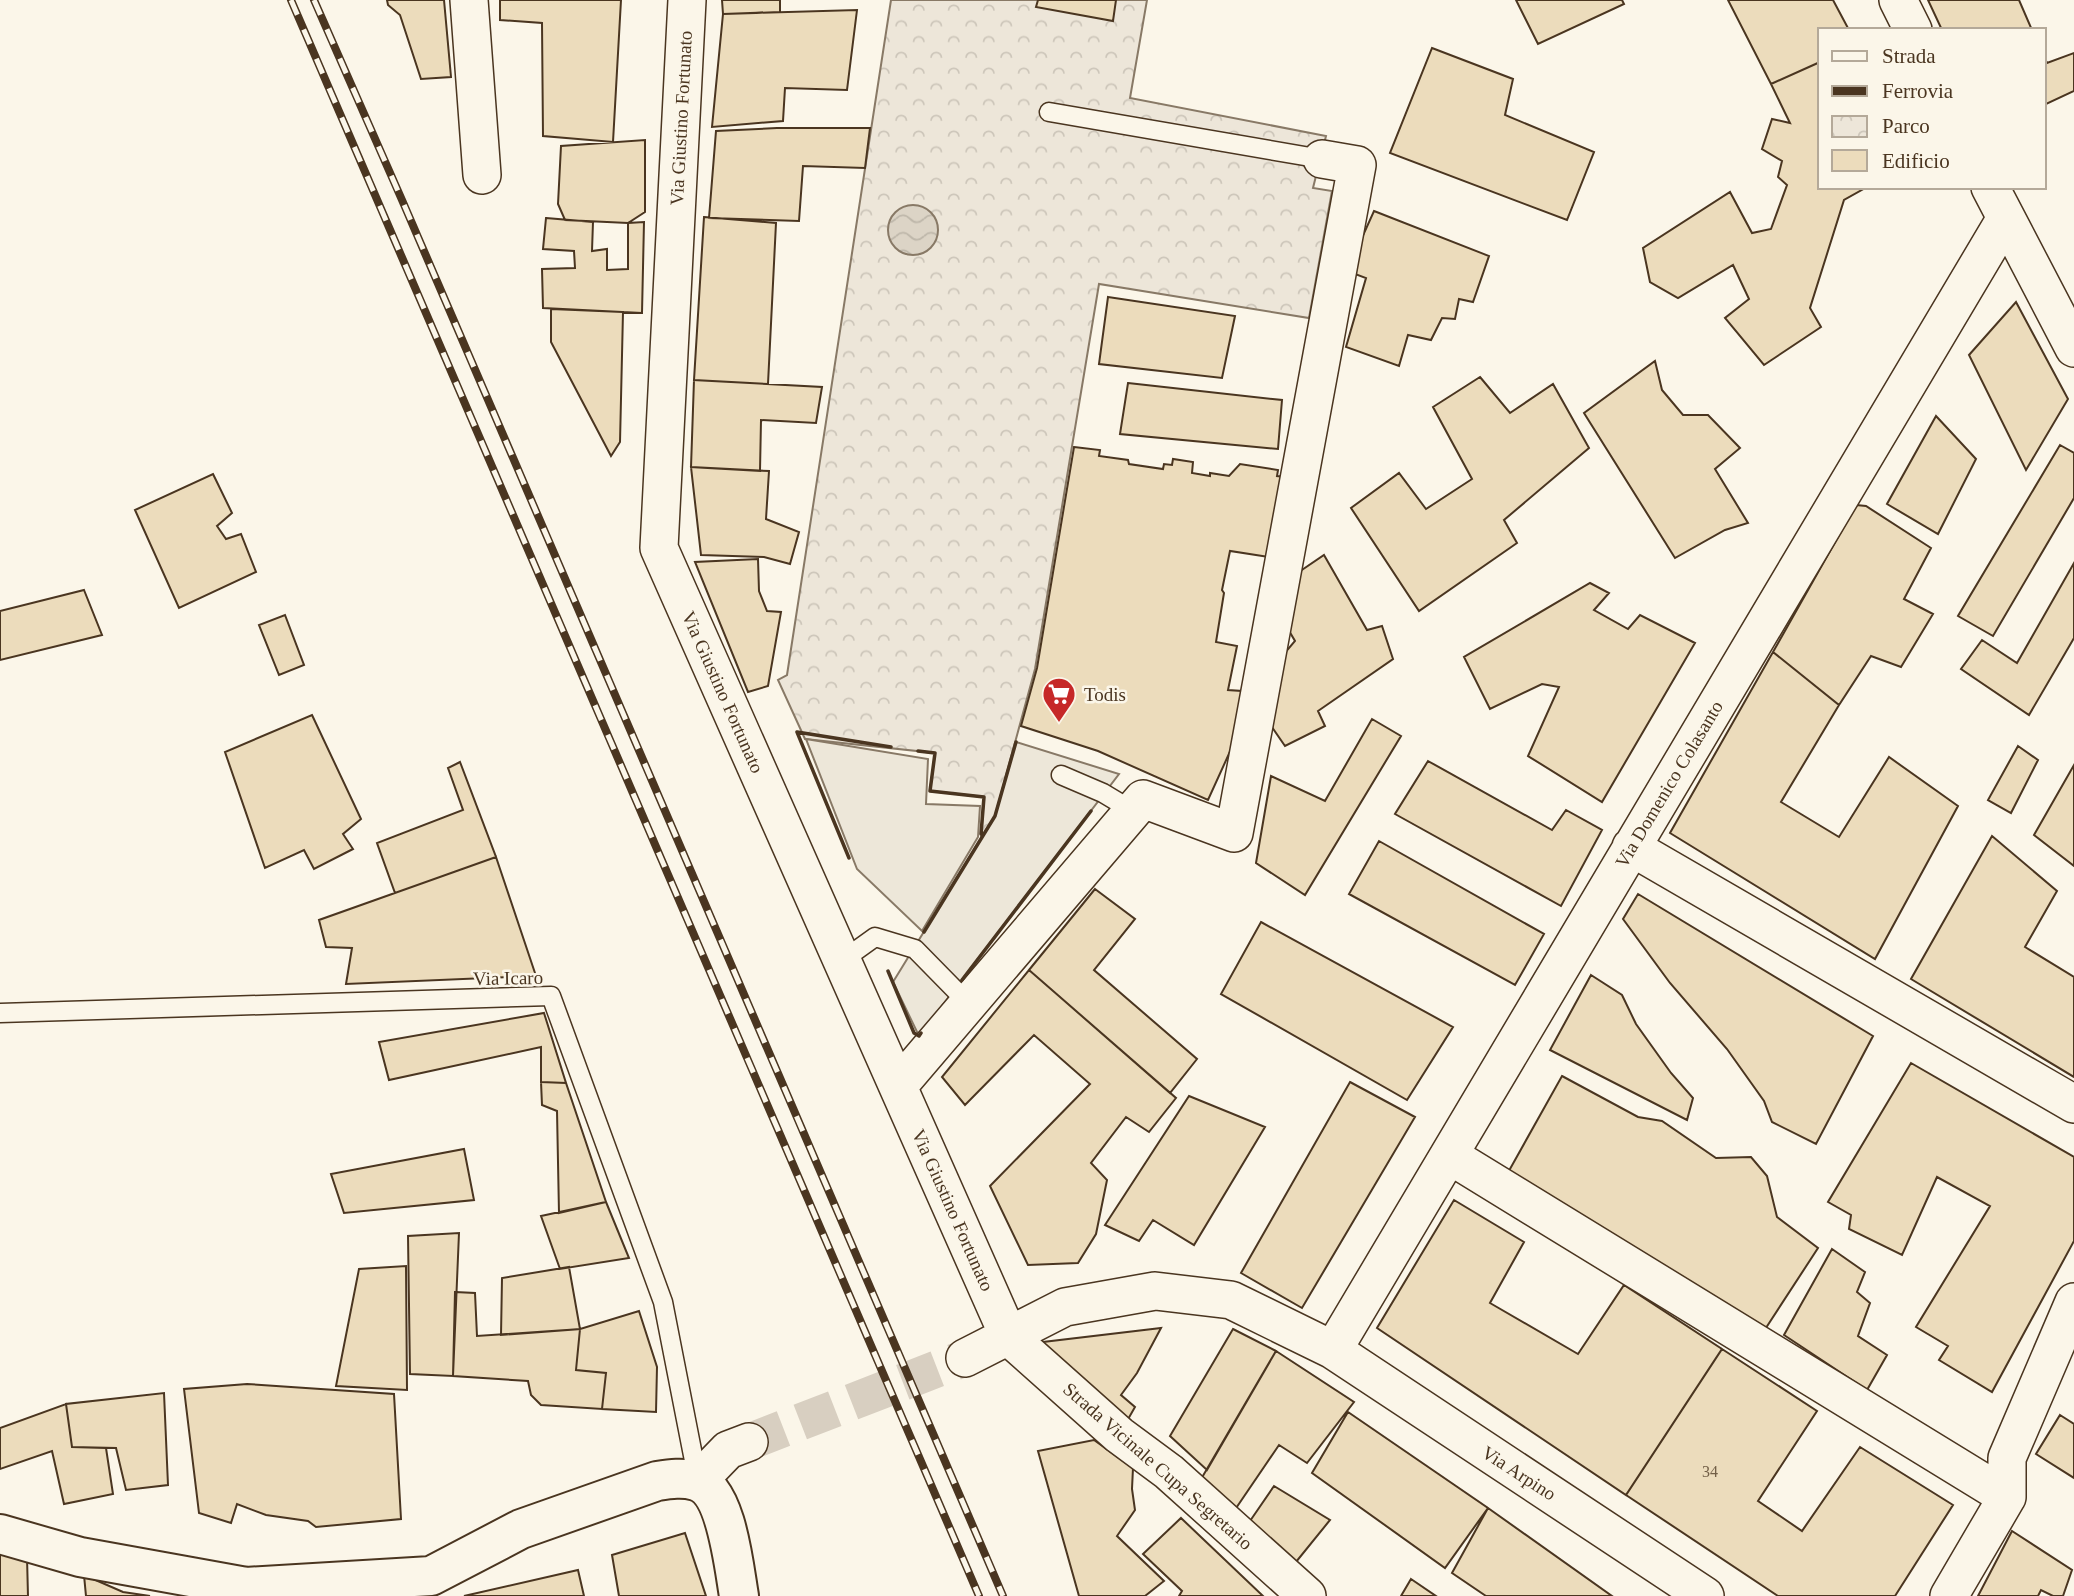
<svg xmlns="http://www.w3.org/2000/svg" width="2074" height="1596" font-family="'Times New Roman',serif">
<defs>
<pattern id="park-crowns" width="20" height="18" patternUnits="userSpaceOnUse" patternTransform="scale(1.75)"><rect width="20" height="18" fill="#ede6d9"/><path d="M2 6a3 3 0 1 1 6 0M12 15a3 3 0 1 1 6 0" fill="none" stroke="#cdc6ba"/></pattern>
<pattern id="water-waves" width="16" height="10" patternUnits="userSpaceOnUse" patternTransform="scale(1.75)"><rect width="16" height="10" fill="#dcd4c6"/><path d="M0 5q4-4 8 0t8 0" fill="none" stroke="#beb7aa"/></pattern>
</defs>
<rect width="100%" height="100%" fill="#fbf6e9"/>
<path fill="url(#park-crowns)" stroke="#887966" stroke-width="2" d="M891 0H1147L1130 98 1326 136 1313 188 1332 191 1309 318 1099 284 1035 669 995 816 981 838 984 797 930 791 935 753 805 739 778 680 787 675Z"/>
<path fill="#ede7d9" stroke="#887966" stroke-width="2" d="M806 739 928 759 926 804 980 806 978 837 922 931 857 869Z
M1016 742 1119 774 919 1036 893 982 995 816Z"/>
<path fill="url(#water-waves)" stroke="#887966" stroke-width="2" d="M888 230a25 25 0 1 1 50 0a25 25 0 1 1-50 0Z"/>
<path fill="#ecdcbc" stroke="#4a3520" stroke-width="2" d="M387 0H444L451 77 421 79 400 15 388 5Z
M500 0H621L613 142 543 136 542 23 500 20Z
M722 0H780V12L723 14Z
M1038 0H1116L1113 21 1036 7Z
M1516 0H1622L1624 4 1538 44Z
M1728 0H1833L1849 30H1820V62L1771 84Z
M1928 0H2019L2032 30H1942Z
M857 10 847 90 785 88 783 121 712 127 723 14Z
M1432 48 1513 79 1505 115 1594 152 1567 220 1390 153Z
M2074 53V91L2044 105V57L2047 63Z
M1820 62V187H1867L1844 200 1810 308 1821 327 1764 365 1725 318 1749 299 1733 265 1678 298 1650 282 1643 248 1730 192 1752 233 1771 229 1787 185 1778 177 1782 161 1762 149 1772 119 1790 123 1771 84Z
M777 128H870L865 168 803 166 799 221 709 218 716 131Z
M645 140V212L628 223 565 220 558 204 561 146Z
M1374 211 1489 256 1473 302 1459 299 1455 319 1442 318 1431 340 1408 335 1399 366 1346 347 1366 278 1347 271Z
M704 217 776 223 768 384 694 380Z
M546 218 593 222 592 251 607 249V270L628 269V223L644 222 642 313 543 308 542 269 575 268 574 251 543 249Z
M1108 297 1235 316 1222 378 1099 364Z
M2016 302 2068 399 2026 470 1969 355Z
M551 309 623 312 620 442 611 456 551 342Z
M1655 361 1662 390 1683 415H1708L1740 448 1715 469 1748 523 1725 530 1675 558 1584 413Z
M1480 377 1510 413 1553 384 1589 448 1504 520 1517 543 1419 611 1351 508 1399 473 1426 509 1472 479 1433 407Z
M694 380 822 387 816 423 761 420 760 471 691 467Z
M1128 383 1282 400 1278 449 1120 434Z
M1936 416 1976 459 1938 534 1887 504Z
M2060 445 2074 453V498L1993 636 1958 616Z
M1074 447 1100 450 1099 456 1128 460 1129 464 1163 469 1164 464 1172 465 1173 459 1193 462 1192 473 1210 476V473L1229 476 1240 464 1278 470 1277 476 1286 477 1282 559 1230 551 1222 590 1224 593 1216 642 1237 646 1228 690 1257 692 1208 800 1098 751 1021 726 1037 668Z
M691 467 769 471 766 519 799 532 790 564 764 557 701 555Z
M213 474 232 513 217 526 226 539 241 534 256 572 179 608 135 510Z
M1856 505 1866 506 1931 548 1904 599 1933 614 1901 667 1871 656 1839 705 1773 652Z
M1324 555 1367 630 1382 626 1393 659 1318 711 1325 726 1285 746 1265 717 1278 661 1295 641 1285 624 1293 576Z
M758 559 759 591 767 611 781 612 768 686 748 692 695 562Z
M2074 563V638L2029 715 1961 669 1982 640 2017 663Z
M1590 583 1609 593 1594 610 1628 629 1640 615 1695 643 1602 802 1528 756 1559 687 1542 684 1490 709 1464 657Z
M84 590 102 635 0 660V611Z
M285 615 304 665 279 675 259 625Z
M1773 652 1839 705 1781 802 1839 837 1889 757 1958 806 1875 959 1670 833Z
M312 715 361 819 343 834 353 849 314 869 304 850 265 868 225 752Z
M1372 719 1401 736 1305 895 1256 863 1271 776 1325 801Z
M2018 746 2038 760 2011 813 1988 800Z
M1428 761 1552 830 1566 810 1602 830 1561 906 1395 814Z
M460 762 496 857 395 893 377 843 463 810 448 768Z
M2074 765V866L2034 835Z
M1992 836 2057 891 2025 947 2074 977V1077L1911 979Z
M1379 841 1544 934 1515 985 1349 894Z
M496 857 536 976 346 984 352 948 326 947 319 920Z
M1095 889 1135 919 1094 970 1197 1059 1170 1093 1029 970Z
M1638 894 1873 1036 1816 1144 1772 1122 1764 1101 1727 1049 1670 983 1623 919Z
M1261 922 1453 1027 1407 1100 1221 994Z
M1029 970 1176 1098 1149 1132 1126 1117 1091 1163 1107 1180 1096 1234 1078 1263 1028 1265 990 1186 1090 1084 1034 1035 965 1105 942 1077Z
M1591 975 1622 995 1636 1024 1671 1073 1693 1098 1687 1120 1550 1050Z
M544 1013 566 1083 541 1082V1047L389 1080 379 1042Z
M1911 1063 2074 1157V1241L1992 1392 1939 1360 1948 1346 1916 1327 1990 1206 1937 1177 1902 1255 1849 1229 1851 1215 1828 1202Z
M1562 1076 1638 1117 1662 1121 1716 1158 1751 1157 1767 1176 1777 1217 1818 1248 1762 1334 1501 1185Z
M541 1082 566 1083 606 1202 559 1213 557 1111 542 1105Z
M1350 1082 1415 1117 1302 1308 1241 1273Z
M1189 1096 1265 1127 1194 1245 1153 1220 1139 1241 1105 1225Z
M464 1149 474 1200 344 1213 331 1174Z
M1454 1200 1524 1242 1490 1303 1578 1354 1624 1285 1722 1349 1626 1495 1377 1328Z
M606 1202 629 1258 560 1269 541 1216Z
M459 1233 453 1376 410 1374 408 1236Z
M1832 1249 1865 1272 1857 1292 1870 1303 1858 1336 1887 1355 1867 1390 1784 1335Z
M406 1266 407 1390 336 1386 359 1269Z
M569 1267 580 1329 501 1335 502 1278Z
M455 1292 475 1293 477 1336 580 1329 576 1370 606 1373 602 1409 541 1405 531 1395 528 1381 453 1376Z
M639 1311 657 1367 656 1412 602 1409 606 1373 576 1370 580 1329Z
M1161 1328 1137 1373 1121 1395 1135 1407 1119 1435 1028 1354 1043 1342Z
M1233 1329 1276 1351 1207 1470 1170 1436Z
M1722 1349 1817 1411 1758 1501 1802 1531 1860 1447 1953 1505 1895 1596H1778L1626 1495Z
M1276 1351 1354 1402 1307 1463 1279 1445 1230 1517 1197 1486Z
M247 1384 394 1394 401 1519 316 1527 308 1521 266 1515 237 1504 231 1523 199 1513 184 1389Z
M164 1393 168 1485 126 1490 116 1448 72 1447 66 1404Z
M66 1404 72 1447 106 1448 113 1494 64 1504 52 1451 0 1469V1428Z
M1348 1412 1488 1508 1445 1568 1312 1473Z
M2060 1415 2074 1424V1478L2036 1454Z
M1094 1440 1133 1468 1132 1489 1135 1510 1117 1536 1164 1581 1145 1596H1079L1038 1451Z
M1274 1486 1330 1520 1296 1562 1250 1521Z
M1488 1508 1612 1596H1486L1452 1573Z
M1181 1518 1263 1596H1179L1182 1591 1143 1554Z
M2012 1531 2072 1570 2063 1596H2053L2041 1590 2038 1596H1978Z
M685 1533 706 1596H619L612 1555Z
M0 1554 27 1557 28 1596H0Z
M578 1570 584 1596H464Z
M84 1575 123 1592 150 1596H86Z
M1411 1579 1436 1596H1401Z"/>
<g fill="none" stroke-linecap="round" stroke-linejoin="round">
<path stroke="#d8cfc1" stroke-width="37" stroke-dasharray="37 18" stroke-linecap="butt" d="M749 1442 965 1358"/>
<defs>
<path id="lane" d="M1049 112 1322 159
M1061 775 1103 793 1133 811
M843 960 875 937 915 949 968 1003
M0 1013 551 996 663 1302 698 1481"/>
<path id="street" d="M469 0 482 175
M687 0 659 548 1009 1337 1119 1435 1169 1472 1307 1596
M1898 0 1913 30
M1990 187 2074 348
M1631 847 2074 1104
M899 1085 1143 799 1234 833 1357 165 1322 159
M1449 1155 2007 1497
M1333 1350 2006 218
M965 1358 1065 1307 1155 1291 1231 1300 1333 1350 1705 1596
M698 1481 728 1450 749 1442
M1949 1596 2007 1497V1458L2074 1302"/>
<path id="secondary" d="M0 1534 80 1557 246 1587 431 1576 521 1529 657 1481C670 1479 683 1477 696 1481 727 1490 734 1568 739 1596"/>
</defs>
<use href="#lane" stroke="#4a3520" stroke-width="21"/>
<use href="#street" stroke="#4a3520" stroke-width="40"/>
<use href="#secondary" stroke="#4a3520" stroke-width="42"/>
<use href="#lane" stroke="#fbf6e9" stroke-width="18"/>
<use href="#street" stroke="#fbf6e9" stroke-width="37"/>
<use href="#secondary" stroke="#fbf6e9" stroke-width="38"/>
<defs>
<path id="rail" d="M291 0 979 1596
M314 0 402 200 1003 1596"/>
</defs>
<use href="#rail" stroke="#4a3520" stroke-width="8"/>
<use href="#rail" stroke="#fbf6e9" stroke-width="5" stroke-dasharray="16" stroke-linecap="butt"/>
<path stroke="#4a3520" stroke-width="3.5" d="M797 732 849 858
M797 732 891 747
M918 751 935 753 930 791 984 797 981 834
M924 932 995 816 1016 742
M888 971 914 1033 919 1036 921 1033
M962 980 1091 811"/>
</g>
<defs>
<symbol id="supermarket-pin" viewBox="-11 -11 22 30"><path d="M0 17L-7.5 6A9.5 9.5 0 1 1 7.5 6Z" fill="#c62828" stroke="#fbf6e9"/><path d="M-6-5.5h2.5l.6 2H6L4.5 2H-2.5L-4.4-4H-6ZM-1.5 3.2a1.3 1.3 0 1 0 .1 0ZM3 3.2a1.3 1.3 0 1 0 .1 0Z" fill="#fff"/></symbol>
</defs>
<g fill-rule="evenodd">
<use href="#supermarket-pin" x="1040" y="675" width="38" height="52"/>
</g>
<g text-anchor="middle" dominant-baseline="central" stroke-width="5" stroke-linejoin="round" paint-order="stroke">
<g font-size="16" fill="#725f47">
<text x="1710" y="1471">34</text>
</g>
<g font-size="19" fill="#4a3520" stroke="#fbf6e9">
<text transform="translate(681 118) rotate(-87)">Via Giustino Fortunato</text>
<text transform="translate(723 692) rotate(66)">Via Giustino Fortunato</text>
<text transform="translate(1669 784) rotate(-59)">Via Domenico Colasanto</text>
<text transform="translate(508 978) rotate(-1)">Via Icaro</text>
<text transform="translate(953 1210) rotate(66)">Via Giustino Fortunato</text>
<text transform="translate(1158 1466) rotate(41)">Strada Vicinale Cupa Segretario</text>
<text transform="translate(1519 1473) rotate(33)">Via Arpino</text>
</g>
<g font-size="19" fill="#4a3520" stroke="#fbf6e9" text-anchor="start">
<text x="1084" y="694">Todis</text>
</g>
</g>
<rect x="1818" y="28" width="228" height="161" fill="#fbf6e9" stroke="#b4a999" stroke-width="2"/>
<rect x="1832" y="51" width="35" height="10" fill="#fbf6e9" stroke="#b4a999" stroke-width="2"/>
<text x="1882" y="63" font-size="21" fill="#4a3520">Strada</text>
<rect x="1832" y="86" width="35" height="10" fill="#4a3520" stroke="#b4a999" stroke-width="2"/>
<text x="1882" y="98" font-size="21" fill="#4a3520">Ferrovia</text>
<rect x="1832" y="116" width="35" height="21" fill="url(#park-crowns)" stroke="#b4a999" stroke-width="2"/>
<text x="1882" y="133" font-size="21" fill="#4a3520">Parco</text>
<rect x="1832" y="150" width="35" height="21" fill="#ecdcbc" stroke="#b4a999" stroke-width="2"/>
<text x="1882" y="168" font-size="21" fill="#4a3520">Edificio</text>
</svg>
